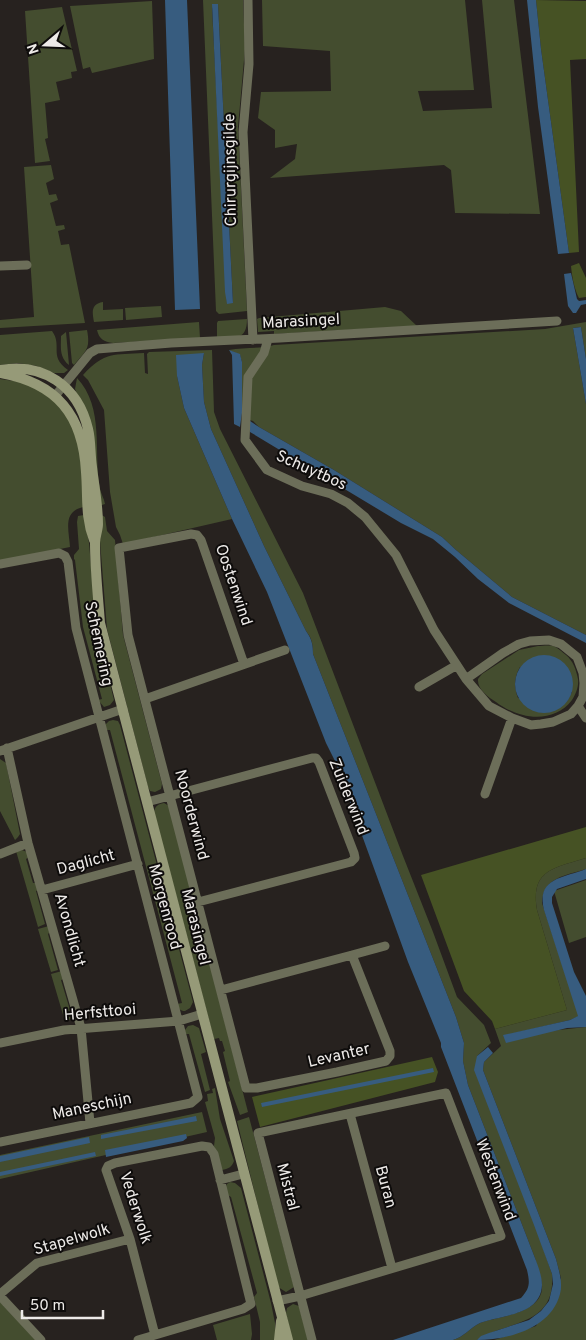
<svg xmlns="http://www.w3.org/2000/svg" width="586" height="1340" font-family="Overpass,sans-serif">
<rect width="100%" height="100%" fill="#27221f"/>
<path fill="#444d2f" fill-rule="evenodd" d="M203 0H243L245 49 238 127 247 311 219 314 216 311ZM218 4 233 303H227L212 8Z
M262 0H465L474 90 418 91 423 111 492 108 482 0H514L540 214 455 213 451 170 444 165 270 178 295 159 297 144 275 148V130L258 118 261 92 331 91 330 51 263 46Z
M152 1 154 59 92 73 90 67 83 69 70 6Z
M62 7 77 71 71 72 72 78 56 82 60 100 45 103 48 138 45 139 50 161 35 163 25 11Z
M51 165 54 179 46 183 49 195 56 194 58 200 50 203 56 226 64 225 65 229 58 231 61 245 69 244 85 323 0 328V320L34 317 24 167Z
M103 302V310L123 309V320L94 322C92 312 91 304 103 302Z
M161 306 162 317 126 320 125 308Z
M385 307 401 311 417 326 274 334V331L258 332 257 319 259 318Z
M247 319C247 341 235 337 217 338V323L218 321Z
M199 322 200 338 113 343C104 342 99 339 97 330Z
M586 322V359L581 327 573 328 586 404V635L512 597 456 550 442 537 334 470 259 427 253 421 246 419 242 413V362L240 355 229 350C244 347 260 349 274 345L545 329Z
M87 330C91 350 85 351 74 365L72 363 69 332Z
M52 331C63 346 48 356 68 370L64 373H54L37 366 18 363 0 365V335Z
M66 332 69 365C59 357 61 347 61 336Z
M212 350 214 412 220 429 303 593 403 856 433 932 457 997 484 1025 491 1043 477 1056 552 1274C555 1314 529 1320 498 1330 491 1333 484 1336 477 1340 471 1340 460 1340 453 1340 464 1337 470 1328 480 1323 498 1316 544 1314 542 1285 541 1276 537 1267 535 1258L468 1085 463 1061 464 1043 456 1017 313 654C313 645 312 638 306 631L264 546 211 429 204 402 202 365 204 353 177 376 184 408 232 519 123 544 120 535 116 527 110 492 104 410 88 380 83 375C105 351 114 355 144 353L145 373 148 374 147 354 149 352Z
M77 378C105 408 93 452 100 489 101 494 104 498 105 504L99 506 78 396 75 389Z
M0 379C14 381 28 382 41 389 62 402 77 429 82 453 85 469 83 489 84 507 62 511 69 530 70 547L0 561Z
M100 514 105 517 107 531 115 540 123 635 162 784 161 789 155 792 150 791 148 787 107 629 100 541Z
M84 515 89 543 97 631 114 700 110 705 104 707 98 700 102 699 83 627 75 560 74 559V555L79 549 77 522 78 516Z
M538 646C542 646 549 645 553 646 557 647 562 652 566 655 573 661 576 669 578 679 579 686 576 694 572 700 553 725 518 719 496 702 488 697 477 689 478 679L482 674 519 650ZM520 667 572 692 567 701 518 698C514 687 514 677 520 667Z
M113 720 118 721 120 725 193 1002 190 1008 185 1011C180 1011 179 1009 177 1004L182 1003 110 730H106L105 725 109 721Z
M0 759 6 763 20 834 18 837 15 840 0 811Z
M164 803 169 806 248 1112 240 1115 228 1082 230 1081 223 1052 225 1051 222 1041H220L219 1038 214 1039 154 812C155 806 158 804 164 803Z
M22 850 27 852 29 857 26 859 33 883H36L39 890 36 891 45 924 38 927 16 851Z
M586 858V869C565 876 543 877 542 903L579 1016 570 1020 503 1036 586 1027V1340H494L536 1326 561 1278 556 1259 483 1070 484 1062 501 1046 495 1029 567 1010 537 910C530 869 555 868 586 858Z
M586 880V937L569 943 554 891Z
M49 926 50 932 48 934 58 970 51 972 38 929Z
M62 971 64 979 61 980 70 1010H73V1015L70 1020 64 1018 51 974Z
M193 1025 199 1028 206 1052 201 1054 210 1090 205 1092 189 1034H185V1030L188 1026Z
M215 1088 220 1119 234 1161C232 1167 228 1169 222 1170L220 1169 214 1146 215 1138 205 1102 208 1101 207 1094 213 1093 212 1089Z
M202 1112 207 1132 0 1179V1155Z
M249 1117 294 1287 286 1292 278 1287 237 1121Z
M230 1182 235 1183 241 1188 271 1303 275 1323V1340H260V1322L254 1297 257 1293 231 1197 226 1194 225 1189 227 1184Z
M0 1302 36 1340H0Z
M293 1304 299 1306 308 1340H292L286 1313 287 1308Z
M250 1314 252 1334 251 1340H217L213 1325Z"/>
<path fill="#465224" d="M536 0 586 1V59L570 60 579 252 569 253 541 49Z
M579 263 586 278V297L579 298C574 289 572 276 571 266Z
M586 827V858C555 868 530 869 537 910L567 1010 495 1029 492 1021 464 991 421 875Z
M432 1057 438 1072 435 1082 260 1127 252 1097Z"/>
<path fill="#375c7f" d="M165 0H187L200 309 175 310Z
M527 0H536L541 49 569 253 558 254 538 107Z
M212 4H218L233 303 227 304 225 292Z
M571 273 577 299 579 301 586 300V304L581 305 576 313H573L568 306 564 274Z
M581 327 586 359V404L573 328Z
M229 350 240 354 242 362V413L240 427 234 424 232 355Z
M204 353 202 365 204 402 211 429 264 546 306 631C312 639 313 645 313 654L456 1017 464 1043 463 1061 468 1085 535 1258C538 1266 542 1276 542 1285 541 1316 500 1315 480 1323 470 1328 464 1337 453 1340H393L521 1298C530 1288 530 1283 527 1270L441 1047V1043L408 962 335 761 326 743 267 592 232 519 184 408 177 376 176 355Z
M250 421 259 427 334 470 442 537 456 550 512 597 586 635V643L509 603 478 579 455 557 433 539 401 523 250 432Z
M515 684a29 29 0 1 1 58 0a29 29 0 1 1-58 0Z
M586 869V879L557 889 552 897V903L574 972 586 996V1027L567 1028 506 1043 503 1035 570 1020 578 1016 544 910C536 878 563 878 586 869Z
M488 1047 493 1053 484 1062 483 1070 556 1259C559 1271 563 1282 560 1294 551 1329 507 1340 477 1340L481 1336 489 1333 529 1320 541 1311 549 1301 553 1284 552 1274 534 1225 474 1070 477 1056Z
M433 1068 434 1072 262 1107 261 1103Z
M196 1116 197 1121 101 1139V1135Z
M186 1134 187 1138 183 1141 106 1157 105 1150Z
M89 1137 90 1143 0 1162V1156Z
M95 1152 96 1156 0 1176V1172Z"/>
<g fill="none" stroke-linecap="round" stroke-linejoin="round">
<path stroke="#6c6e59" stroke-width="9" d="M248 0 249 64 243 132 253 340
M0 266 27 265
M268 339 264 353 248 377 245 440 267 470 302 486 331 494 348 503 365 517 396 555 434 630 466 679 489 706 512 718 531 725 541 724 553 722 571 714 578 706 583 697 584 683 583 673 577 657 561 644 549 640 530 641 519 644 503 653 466 679
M55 396 90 353 97 349 171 343 280 338 557 321
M0 564 59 553 65 556 68 562 76 628 198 1097 191 1103 0 1142
M419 687 457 665
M145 699 285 650
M578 706 586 718
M7 748 28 843 81 1028 90 1123
M0 751 123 709
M485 794 512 718
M147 802 312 758H316L319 762 354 853 355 858 351 862 198 902
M0 854 28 843
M42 890 138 864
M352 955 385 946
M221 990 352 955 390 1051V1056L386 1061 337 1072 257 1088H246L128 635 119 548 191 534 197 535 201 540 244 664
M0 1043 64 1030 179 1021 202 1014
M350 1114 392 1268
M220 1180 243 1174
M0 1294 37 1263 130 1239
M0 1296 41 1340
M277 1301 300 1296 501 1236 446 1093 258 1133C276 1202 294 1271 312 1340
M138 1340 243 1309 251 1304 214 1154 209 1147 202 1146 115 1163 108 1166 106 1170 130 1239 155 1335"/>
<path stroke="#969a78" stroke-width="10" d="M0 370C43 362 78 386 88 429 91 441 90 454 92 467 94 486 98 504 98 524 98 530 95 536 95 543 95 569 98 596 100 623L288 1340
M0 373C57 383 83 415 86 472 88 497 85 516 94 540
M279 1340 281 1321"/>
</g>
<g text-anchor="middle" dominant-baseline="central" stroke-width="4" stroke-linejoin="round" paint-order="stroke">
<g font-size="16" fill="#edeae8" stroke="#0e0c0b">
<text transform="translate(231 170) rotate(-91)">Chirurgijnsgilde</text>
<text transform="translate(301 322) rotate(-3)">Marasingel</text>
<text transform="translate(311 471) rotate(24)">Schuytbos</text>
<text transform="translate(233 585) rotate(71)">Oostenwind</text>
<text transform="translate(98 644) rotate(78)">Schemering</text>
<text transform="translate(348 797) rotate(68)">Zuiderwind</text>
<text transform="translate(191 815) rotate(75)">Noorderwind</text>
<text transform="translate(86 863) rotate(-15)">Daglicht</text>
<text transform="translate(164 907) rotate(75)">Morgenrood</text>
<text transform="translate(195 927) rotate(76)">Marasingel</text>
<text transform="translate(69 930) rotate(74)">Avondlicht</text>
<text transform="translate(100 1013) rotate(-5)">Herfsttooi</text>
<text transform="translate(339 1056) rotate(-13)">Levanter</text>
<text transform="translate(92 1107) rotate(-12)">Maneschijn</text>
<text transform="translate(495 1180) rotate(69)">Westenwind</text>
<text transform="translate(287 1187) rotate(75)">Mistral</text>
<text transform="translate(385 1187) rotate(75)">Buran</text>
<text transform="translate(135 1208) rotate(72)">Vederwolk</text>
<text transform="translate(72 1240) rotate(-16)">Stapelwolk</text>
</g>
</g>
<g transform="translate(45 45) rotate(251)" stroke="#0e0c0b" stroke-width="4" paint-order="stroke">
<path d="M0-4L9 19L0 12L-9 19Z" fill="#edeae8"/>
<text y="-8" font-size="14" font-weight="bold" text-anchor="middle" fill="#edeae8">N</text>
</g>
<path d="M22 1310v8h81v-8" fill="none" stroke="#edeae8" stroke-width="2.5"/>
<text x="30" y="1310" font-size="15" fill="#edeae8" stroke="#0e0c0b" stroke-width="4" paint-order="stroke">50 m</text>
</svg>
